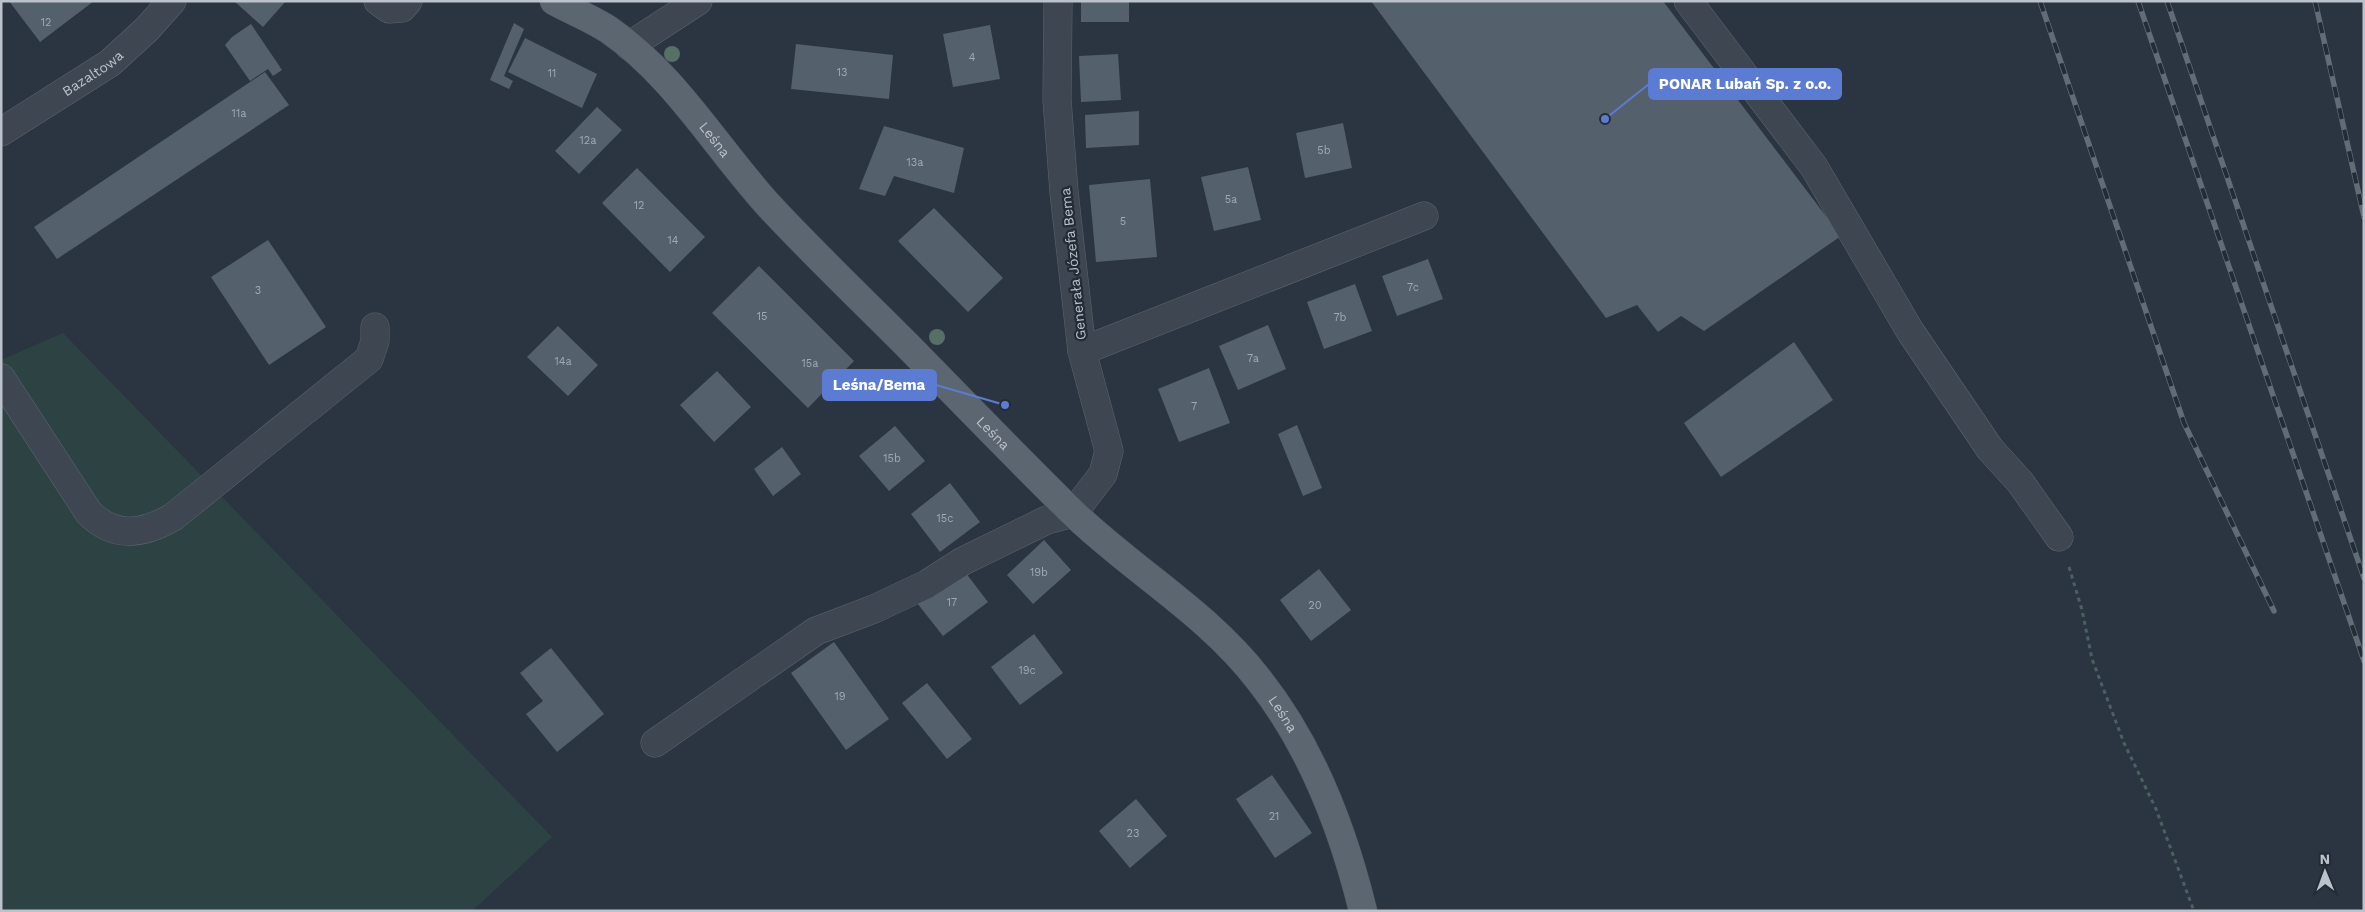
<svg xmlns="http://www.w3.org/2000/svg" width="2365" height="912" font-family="'Work Sans',sans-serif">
<rect width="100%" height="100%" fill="#2a3541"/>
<path fill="#2d4343" d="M63 333 552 837 472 911H1V360Z"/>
<path fill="#54606c" d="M9 1H94L40 42Z
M234 1H286L263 27Z
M1081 1H1129V22H1081Z
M1371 1H1663L1841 236 1704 331 1681 316 1658 332 1637 305 1606 318Z
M514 23 524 29 504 76 513 81 509 89 490 80Z
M251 24 282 70 273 76 268 69 250 81 225 45 232 37Z
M990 25 1000 79 953 87 943 34Z
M525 38 597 74 582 108 508 72Z
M796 44 893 55 889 99 791 89Z
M1118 54 1121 100 1081 102 1079 56Z
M265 72 289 105 57 259 34 227Z
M597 107 622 130 579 174 555 151Z
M1139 111V145L1086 148 1085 115Z
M1343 123 1352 168 1305 178 1296 133Z
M884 126 964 148 954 193 894 176 885 196 859 189Z
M1248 167 1261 220 1214 231 1201 177Z
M637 168 705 237 670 272 602 203Z
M1150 179 1157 257 1096 262 1089 185Z
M934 208 1003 278 968 312 898 241Z
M268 240 326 327 269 365 211 277Z
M1428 259 1443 299 1397 316 1382 276Z
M759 266 854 361 808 408 712 313Z
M1355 284 1372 331 1324 349 1307 302Z
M1268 325 1286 369 1238 390 1219 346Z
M558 326 598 365 568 396 527 357Z
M1794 342 1833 400 1721 477 1684 423Z
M1209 368 1230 423 1179 442 1158 389Z
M717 371 751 407 714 442 680 405Z
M1297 425 1322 488 1303 496 1278 434Z
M895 426 925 461 889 491 859 456Z
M782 447 801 474 773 496 754 469Z
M950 483 980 522 940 552 911 514Z
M1044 540 1071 570 1033 604 1007 575Z
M962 568 988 602 943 636 917 603Z
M1319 569 1351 610 1311 641 1280 600Z
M1034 634 1063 673 1020 705 991 667Z
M834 642 889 719 846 750 791 673Z
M551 648 604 714 557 752 526 714 543 701 520 673Z
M927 683 972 739 947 759 902 703Z
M1272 775 1312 833 1275 858 1236 799Z
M1136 799 1167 836 1130 868 1099 831Z"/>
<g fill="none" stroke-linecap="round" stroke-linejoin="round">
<defs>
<g id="minor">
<path d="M378 1 389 9 402 8 408 1"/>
<path d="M1688 1 1814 167 1910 331 1990 449 2020 482 2059 537"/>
<path d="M629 46 698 1"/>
<path id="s1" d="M1 132 110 63 147 29 172 1"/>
<path d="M1082 351 1424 216"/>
<path d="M1 378 89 513C115 539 144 534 173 517L369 359 375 341V327"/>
<path d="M655 743 816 631 874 609 927 584 963 561 1047 520 1073 513 1103 474 1109 451 1082 351 1064 192 1057 100 1058 1"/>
</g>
<g id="major">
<path id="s2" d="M554 1C572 11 593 19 609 30 676 76 718 151 772 209 816 256 863 301 908 346 962 401 1015 456 1070 510 1130 569 1207 612 1259 680 1312 747 1343 829 1363 911"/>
</g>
</defs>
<use href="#minor" stroke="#5c656e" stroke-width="29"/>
<use href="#major" stroke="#48505a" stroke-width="29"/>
<path stroke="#4c6061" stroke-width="3" stroke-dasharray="4 4" stroke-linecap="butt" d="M2069 567 2082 610 2092 659 2124 743 2156 809 2194 911"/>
<use href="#minor" stroke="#3e4751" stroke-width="28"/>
<use href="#major" stroke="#5c6671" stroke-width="28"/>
<defs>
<path id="rail" d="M2040 1 2184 423 2274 611
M2138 1 2364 661
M2167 1 2364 578
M2315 1 2364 217"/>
</defs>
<use href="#rail" stroke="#616c77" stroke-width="5.5"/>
<use href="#rail" stroke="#232c36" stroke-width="4" stroke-dasharray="11" stroke-linecap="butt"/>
</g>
<g fill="#576f65">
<circle cx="672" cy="54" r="8"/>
<circle cx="937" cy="337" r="8"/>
</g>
<g text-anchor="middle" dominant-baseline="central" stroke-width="4.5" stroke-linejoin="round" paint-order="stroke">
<g font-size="11" fill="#a1aab3">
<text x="46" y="22">12</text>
<text x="972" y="57">4</text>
<text x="842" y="72">13</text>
<text x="552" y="73">11</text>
<text x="239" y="113">11a</text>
<text x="588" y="140">12a</text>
<text x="1324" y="150">5b</text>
<text x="915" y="162">13a</text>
<text x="1231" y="199">5a</text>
<text x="639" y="205">12</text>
<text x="1123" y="221">5</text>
<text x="673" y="240">14</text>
<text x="1413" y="287">7c</text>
<text x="258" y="290">3</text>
<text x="762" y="316">15</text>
<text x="1340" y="317">7b</text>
<text x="1253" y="358">7a</text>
<text x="563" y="361">14a</text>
<text x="810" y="363">15a</text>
<text x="1194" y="406">7</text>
<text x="892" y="458">15b</text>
<text x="945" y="518">15c</text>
<text x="1039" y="572">19b</text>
<text x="952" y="602">17</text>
<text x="1315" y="605">20</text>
<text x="1027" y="670">19c</text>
<text x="840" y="696">19</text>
<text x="1274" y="816">21</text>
<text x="1133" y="833">23</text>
</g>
<g font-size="14" fill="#bbc2cb" stroke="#232c36">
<text stroke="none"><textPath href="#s1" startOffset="109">Bazaltowa</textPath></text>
<text stroke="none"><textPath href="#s2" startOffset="215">Leśna</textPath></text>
<text transform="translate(1073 264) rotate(-96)">Generała Józefa Bema</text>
<text stroke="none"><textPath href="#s2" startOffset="620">Leśna</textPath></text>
<text stroke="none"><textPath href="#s2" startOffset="1025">Leśna</textPath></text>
</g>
</g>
<path fill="none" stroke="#5c7cd3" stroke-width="2" d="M1605 119L1649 84M1005 405L936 385"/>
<g fill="#5c7cd3" stroke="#232c36" stroke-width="2">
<circle cx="1605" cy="119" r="5"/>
<circle cx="1005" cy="405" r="5"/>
</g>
<g fill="#5c7cd3" stroke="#5c7cd3" stroke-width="2">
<rect x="1649" y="69" width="192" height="30" rx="5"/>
<rect x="823" y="370" width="113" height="30" rx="5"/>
</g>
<g font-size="15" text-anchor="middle" font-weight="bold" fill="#fff">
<text x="1745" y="89">PONAR Lubań Sp. z o.o.</text>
<text x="879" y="390">Leśna/Bema</text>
</g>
<rect width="2365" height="912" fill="none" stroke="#bbc2cb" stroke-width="5"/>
<g transform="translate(2325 872) rotate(359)" stroke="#232c36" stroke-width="4" paint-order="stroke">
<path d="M0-4L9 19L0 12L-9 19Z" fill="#bbc2cb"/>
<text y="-8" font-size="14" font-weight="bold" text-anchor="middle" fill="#bbc2cb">N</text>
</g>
</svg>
